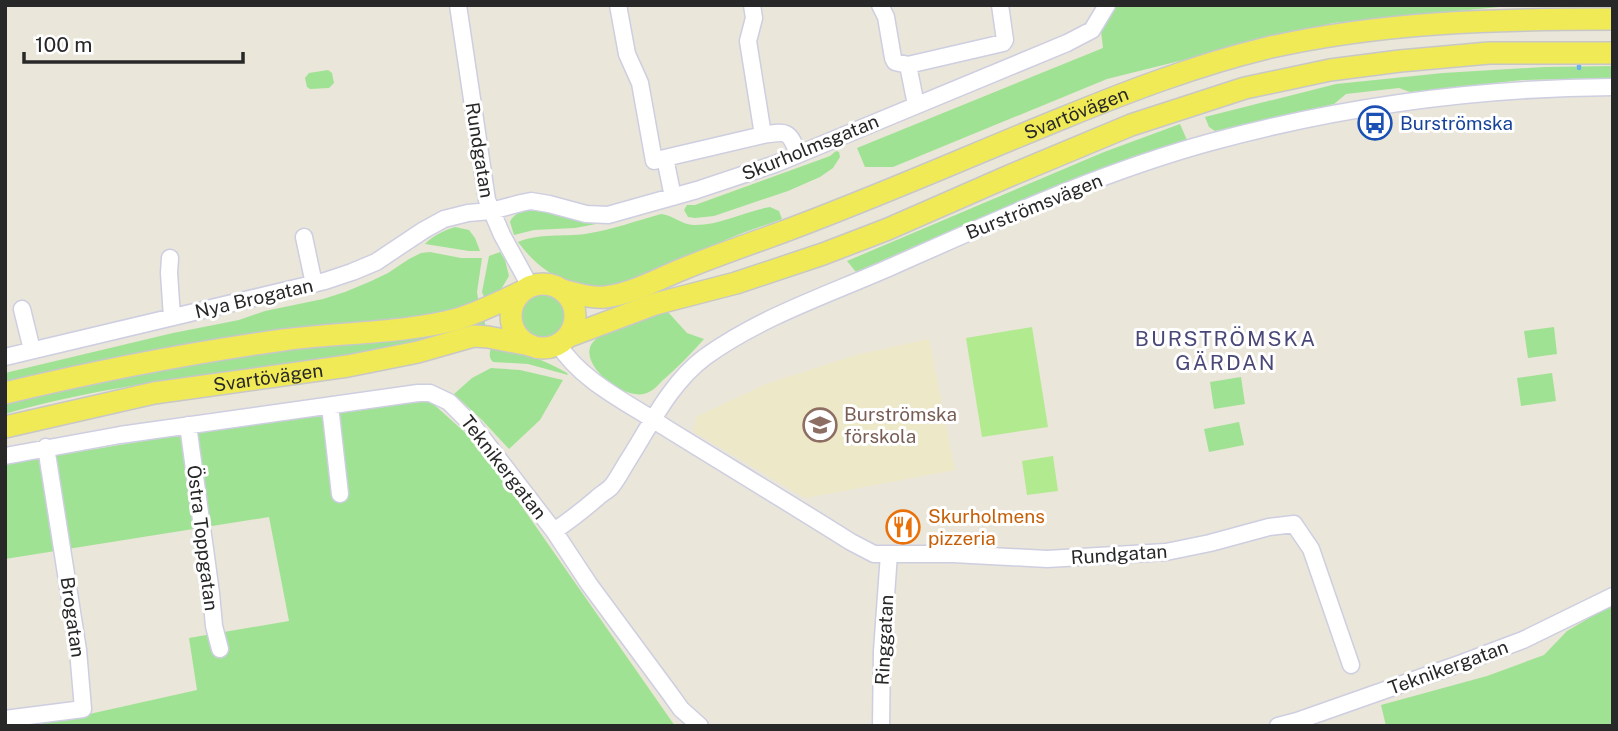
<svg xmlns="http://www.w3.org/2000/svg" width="1618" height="731" font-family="'Public Sans',sans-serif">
<rect width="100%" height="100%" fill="#eae6d9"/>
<path fill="#ede8c7" d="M929 339 955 470 805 498 694 432 696 417 766 384 856 355Z"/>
<path fill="#a0e294" d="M1098 5H1520L1333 23 1107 79 893 167H865L857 148 1103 48Z
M1613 66V78L1523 80 1410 92 1399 88 1346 94 1334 104 1215 131 1209 127 1205 117 1336 84 1443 73 1545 67Z
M328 70 332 73 334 83 329 88 310 89 307 87 305 78 309 73Z
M1180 124 1187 140 977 219 856 272 847 261 1104 152Z
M836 151 839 152 840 157 833 168 820 177 788 191 714 216 695 218 688 217 684 210 687 205H695L830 156Z
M770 207 779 211 782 219C761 227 740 233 721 242 693 254 666 271 637 281 631 283 623 284 616 285 575 292 542 275 518 242 538 233 564 237 585 234 611 230 636 221 661 214 673 215 680 224 693 225 719 226 745 211 770 207Z
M536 210 544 211 596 224 575 228 534 230 514 235 510 222C515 211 525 211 536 210Z
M455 227 469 230 475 238 480 251H469L425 244C434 235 443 231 455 227Z
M430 252 461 258H482L477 292 479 305 434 315 5 384V373L173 333 239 320 265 311 323 299 345 292 369 282 388 273 409 259 421 253Z
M500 252 505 260 509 276 500 291 486 301 482 292 489 256Z
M521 316a22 22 0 1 1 44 0a22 22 0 1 1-44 0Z
M668 312 687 333 704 339C691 354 677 368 662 381 658 385 654 390 649 392 627 405 575 363 593 342 608 325 646 317 668 312Z
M484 318 486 329C445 338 403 347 361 354 242 373 122 380 5 414V404L99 381 153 370Z
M1554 327 1557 354 1528 358 1524 331Z
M491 346C521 352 541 358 567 373L568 375 528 364 493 362C488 357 490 353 491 346Z
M491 368 520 370 563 380 540 420 509 449 482 420 454 394 472 378Z
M1552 373 1556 401 1521 406 1517 378Z
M1241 377 1245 404 1214 409 1210 382Z
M430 401 479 445 675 726H5L85 715 197 690 189 638 289 621 269 517 5 559V464L186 434 366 408Z
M1239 422 1244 445 1209 452 1204 429Z
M1613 604V726H1386L1381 705 1487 676 1544 655 1567 631Z"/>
<path fill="#b2ea8f" d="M1032 327 1048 427 982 437 966 338Z
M1053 456 1058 491 1027 495 1022 461Z"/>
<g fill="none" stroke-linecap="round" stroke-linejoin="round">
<path stroke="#69b2ef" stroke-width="4.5" d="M1579 68V66"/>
<defs>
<path id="minor" d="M458 5 487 200 502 235 530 286
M618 5 627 54 640 83 654 161 665 158
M752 5 754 18 748 41 763 135C787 131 789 130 798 154
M880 5 886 17 893 58 895 62 908 65 916 105
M908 65 1003 43 1005 40 1000 5
M673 197 665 158 763 135
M304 237 314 284
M170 258 169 273 172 317
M22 309 32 350
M558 344C582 382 627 402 663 426 726 465 789 503 851 542L874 554H953L1047 559 1166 552 1210 543 1269 527 1294 524 1311 549 1351 665
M5 357 325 281 352 272 376 262 424 230 444 219 468 213 491 211 521 203 531 201 549 204 586 214 608 215 697 190 775 164 1067 43 1092 30 1107 5
M330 406 340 494
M188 425 211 593 214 626 220 649
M5 456 120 435 418 393H430L449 402 474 427 554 531 589 584 671 695 681 709 700 726
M554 531C569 521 583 510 597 498 601 494 607 491 611 487 617 480 622 470 627 462 650 426 670 383 705 357 762 316 830 294 893 266 997 220 1101 172 1211 142 1343 106 1476 88 1613 87
M5 719 83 709 78 650 46 447
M881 726 882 651 889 554
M1278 726 1297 721 1462 663 1523 640 1613 596"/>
<g id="major">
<circle cx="543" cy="316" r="32"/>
<path id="s1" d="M562 290C577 294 590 298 605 297 632 294 658 279 683 269 710 258 738 248 766 238 866 202 964 158 1063 118 1129 91 1197 65 1267 48 1381 22 1496 19 1613 19"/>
<path d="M567 337 655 304 736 283 823 254 888 229 1009 176 1131 125 1245 88 1330 70 1400 61 1489 53H1613"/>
<path d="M5 393C97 371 189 353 283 340 341 332 401 334 458 319 480 312 500 302 521 292"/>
<path id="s2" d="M5 427 154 393 348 366 418 352 474 336 488 337 530 345"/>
</g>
</defs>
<use href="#minor" stroke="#cecee1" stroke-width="19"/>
<use href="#major" stroke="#c7c7c7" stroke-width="24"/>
<use href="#minor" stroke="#fff" stroke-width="16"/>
<use href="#major" stroke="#f1ea57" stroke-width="21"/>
</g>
<defs>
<symbol id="bus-ring" viewBox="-11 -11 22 22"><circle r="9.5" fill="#fff" stroke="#1a4fb4" stroke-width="1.5"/><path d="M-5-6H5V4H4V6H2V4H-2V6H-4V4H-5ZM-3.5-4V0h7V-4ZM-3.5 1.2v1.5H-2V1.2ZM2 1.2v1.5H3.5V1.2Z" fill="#1a4fb4"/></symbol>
<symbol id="school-ring" viewBox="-11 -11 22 22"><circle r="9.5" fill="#fff" stroke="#8d6e63" stroke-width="1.5"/><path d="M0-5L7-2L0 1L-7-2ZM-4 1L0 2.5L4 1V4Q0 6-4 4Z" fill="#8d6e63"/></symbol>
<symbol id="restaurant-ring" viewBox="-11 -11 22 22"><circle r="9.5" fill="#fff" stroke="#e8710a" stroke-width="1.5"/><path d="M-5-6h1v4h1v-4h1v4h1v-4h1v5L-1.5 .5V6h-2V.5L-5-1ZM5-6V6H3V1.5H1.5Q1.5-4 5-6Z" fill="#e8710a"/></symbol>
</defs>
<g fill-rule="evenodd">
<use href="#bus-ring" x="1356" y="104" width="38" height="38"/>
<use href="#school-ring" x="801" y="406" width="38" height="38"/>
<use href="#restaurant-ring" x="884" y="508" width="38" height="38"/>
</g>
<g text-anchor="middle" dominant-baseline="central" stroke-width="6" stroke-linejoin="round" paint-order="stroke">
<g font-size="19" fill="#282828" stroke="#fff">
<text stroke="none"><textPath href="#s1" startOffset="550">Svartövägen</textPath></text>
<text transform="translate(810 147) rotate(-22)">Skurholmsgatan</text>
<text transform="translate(480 150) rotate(81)">Rundgatan</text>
<text transform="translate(1034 206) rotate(-22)">Burströmsvägen</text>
<text transform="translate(254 298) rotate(-13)">Nya Brogatan</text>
<text stroke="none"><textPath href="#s2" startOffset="268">Svartövägen</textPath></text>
<text transform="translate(504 467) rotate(52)">Teknikergatan</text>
<text transform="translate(203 538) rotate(83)">Östra Toppgatan</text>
<text transform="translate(1119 554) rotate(-4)">Rundgatan</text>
<text transform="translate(73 617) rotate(82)">Brogatan</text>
<text transform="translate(884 640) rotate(-87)">Ringgatan</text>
<text transform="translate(1448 667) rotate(-20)">Teknikergatan</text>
</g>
<g font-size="19" fill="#164399" stroke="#fff" text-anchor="start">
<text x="1400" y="123">Burströmska</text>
</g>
<g font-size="19" fill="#785e54" stroke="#fff" text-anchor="start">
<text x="844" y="414">Burströmska<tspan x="844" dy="22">förskola</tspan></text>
</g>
<g font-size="19" fill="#c56008" stroke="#fff" text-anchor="start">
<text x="928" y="516">Skurholmens<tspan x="928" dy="22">pizzeria</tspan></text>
</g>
<g font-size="21" letter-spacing="2" fill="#494878" stroke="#fff">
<text x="1226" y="338">BURSTRÖMSKA<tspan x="1226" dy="24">GÄRDAN</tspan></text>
</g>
</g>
<rect width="1618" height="731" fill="none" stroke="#282828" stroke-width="14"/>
<path d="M24 52v10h219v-10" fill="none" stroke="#282828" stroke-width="3.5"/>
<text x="35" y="52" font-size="21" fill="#282828" stroke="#ffffff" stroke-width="5" paint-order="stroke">100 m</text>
</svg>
